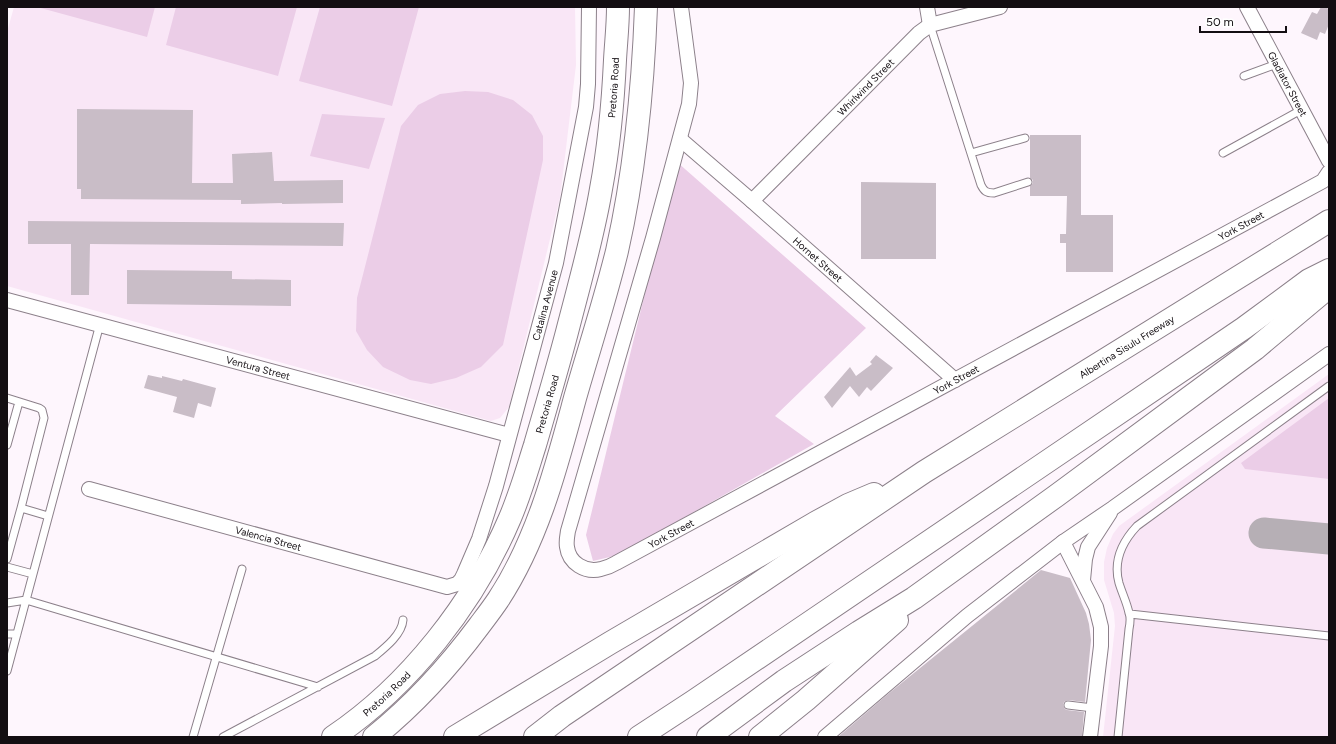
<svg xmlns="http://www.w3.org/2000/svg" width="1336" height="744" font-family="Figtree,sans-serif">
<rect width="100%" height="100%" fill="#fef6fd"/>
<path fill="#f9e6f6" d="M14 7H575L576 65 560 198 509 407 500 418 491 421 7 286V32Z
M1329 374V737H1103L1115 626 1114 613 1104 580V562L1107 548 1113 534 1119 526Z"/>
<path fill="#ebcde7" d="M37 7H155L147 37Z
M176 7H297L278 76 166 45Z
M320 7H419L392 106 299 81Z
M465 91 488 92 513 100 532 115 543 136V160L503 345 481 367 456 378 431 384 410 380 383 367 367 350 356 331 357 298 401 126 418 105 440 94Z
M322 114 385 118 369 169 310 156Z
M677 162 866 328 775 416 814 444 618 555 593 561 586 535Z
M1329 398V479L1245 469 1241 463Z"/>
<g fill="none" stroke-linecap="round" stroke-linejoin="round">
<path stroke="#b6afb5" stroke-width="31" d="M1264 533 1329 539"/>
</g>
<path fill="#c9bdc7" d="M1321 7H1325L1329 9V24L1325 34 1320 32 1317 40 1301 33 1312 12 1317 14Z
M77 109 193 110 192 183H233L232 154 272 152 274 181 343 180V203L282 204V203L241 204V200L81 199V189H77Z
M1030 135H1081V215H1113V272H1066V243H1060V234H1066L1067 196H1030V186L1033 183V180L1030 178Z
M861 182 936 183V259H861Z
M28 221 344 223 343 246 90 244 89 295H71V244H28Z
M127 270 232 271V279L291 280V306L127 304Z
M876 355 893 368 871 391 867 387 859 397 850 386 832 408 824 397 850 367 856 376 872 364 870 362Z
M148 375 162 378V376L182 381 183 379 216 388 211 407 198 403 194 418 173 412 177 397 144 388Z
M1041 570 1070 578 1086 613 1089 624 1091 640 1085 702 1068 700 1064 702 1063 705 1065 709 1067 710 1084 712 1082 737H838L888 694Z"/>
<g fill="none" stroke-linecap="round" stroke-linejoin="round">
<defs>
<path id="service" d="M930 25 981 185C984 191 986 193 994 193L1028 182
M1244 76 1277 64
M971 153 1025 138
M1223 153 1301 110
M7 398 39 408 42 410 44 418 21 508 7 559
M7 445 19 402
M21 508 48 516
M7 567 33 574
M7 603 26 600 318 687
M1130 614 1329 636
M7 634H17
M7 671 100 324
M1068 705 1093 708
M193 737 242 569
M223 737 375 656C386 647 402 634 403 620
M1118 737 1129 629C1130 624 1131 618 1129 613 1127 603 1122 593 1119 583 1113 561 1122 542 1137 526L1329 386"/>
<g id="minor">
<path id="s1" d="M681 7 691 83 689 104 653 238 568 531C567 537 566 542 567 547 569 563 585 573 601 569 606 568 611 566 616 563L1323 181 1329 172"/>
<path d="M927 7 930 25"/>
<path id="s2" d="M1247 7 1329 161"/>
<path id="s3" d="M680 139 752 201 955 380"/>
<path id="s4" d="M752 201 919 33 930 25 1000 7"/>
<path id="s5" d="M7 300 509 435"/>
<path id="s6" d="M89 489 447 587 457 584 461 580 464 574 479 539 496 486 556 263 586 107 588 84 589 7"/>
<path d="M1063 542 1096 607 1101 627V646L1090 737"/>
<path d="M1083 580 1085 559 1088 547 1110 513"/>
<path d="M825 737 967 616 1063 542 1113 508 1329 354"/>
</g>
<g id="primary">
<path id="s7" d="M333 737C409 686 474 603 510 518 520 495 527 470 535 445 546 407 557 370 567 332 579 285 593 237 601 189 609 146 613 103 615 60 616 42 618 25 618 7"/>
<path d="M374 737C415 704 447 669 479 626 485 618 492 609 498 600 538 539 556 468 575 398 589 349 605 300 617 251 635 171 643 89 646 7"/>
</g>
<g id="motorway">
<path d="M455 737 610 643 815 523 848 505 874 494"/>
<path id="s8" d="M535 737 562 716 924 472 1329 221"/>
<path d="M639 737 694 701 1244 328 1309 280 1329 270"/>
<path d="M708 737 784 681 859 632 914 598 1056 496 1255 349 1329 287"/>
<path d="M760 737 806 700 897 620"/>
</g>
</defs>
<use href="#service" stroke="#8c808a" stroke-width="9"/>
<use href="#minor" stroke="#8c808a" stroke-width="16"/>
<use href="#primary" stroke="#8c808a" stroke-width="24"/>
<use href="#motorway" stroke="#8c808a" stroke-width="24"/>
<use href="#service" stroke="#fff" stroke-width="7"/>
<use href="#minor" stroke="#fff" stroke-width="14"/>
<use href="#primary" stroke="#fff" stroke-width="22"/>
<use href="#motorway" stroke="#fff" stroke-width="22"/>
</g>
<g text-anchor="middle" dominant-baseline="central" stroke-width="3" stroke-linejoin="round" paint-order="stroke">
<g font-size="10" fill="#130e12" stroke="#fff">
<text stroke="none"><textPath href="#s2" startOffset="87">Gladiator Street</textPath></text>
<text stroke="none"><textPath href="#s4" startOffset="161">Whirlwind Street</textPath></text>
<text stroke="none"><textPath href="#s7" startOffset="729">Pretoria Road</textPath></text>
<text stroke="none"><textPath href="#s1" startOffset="1330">York Street</textPath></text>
<text stroke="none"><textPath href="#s3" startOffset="183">Hornet Street</textPath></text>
<text stroke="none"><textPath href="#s6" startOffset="675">Catalina Avenue</textPath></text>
<text stroke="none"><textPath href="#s8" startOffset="709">Albertina Sisulu Freeway</textPath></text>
<text stroke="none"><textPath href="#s5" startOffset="260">Ventura Street</textPath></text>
<text stroke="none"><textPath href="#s1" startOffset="1006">York Street</textPath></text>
<text stroke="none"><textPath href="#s7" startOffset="405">Pretoria Road</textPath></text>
<text stroke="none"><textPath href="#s1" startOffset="682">York Street</textPath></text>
<text stroke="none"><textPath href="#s6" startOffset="186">Valencia Street</textPath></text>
<text stroke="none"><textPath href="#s7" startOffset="69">Pretoria Road</textPath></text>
</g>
</g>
<rect width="1336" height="744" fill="none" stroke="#130e12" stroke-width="16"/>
<path d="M1200 26v6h86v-6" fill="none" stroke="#130e12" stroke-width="2"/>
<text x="1206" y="26" font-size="12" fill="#130e12" stroke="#ffffff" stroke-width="3" paint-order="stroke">50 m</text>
</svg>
